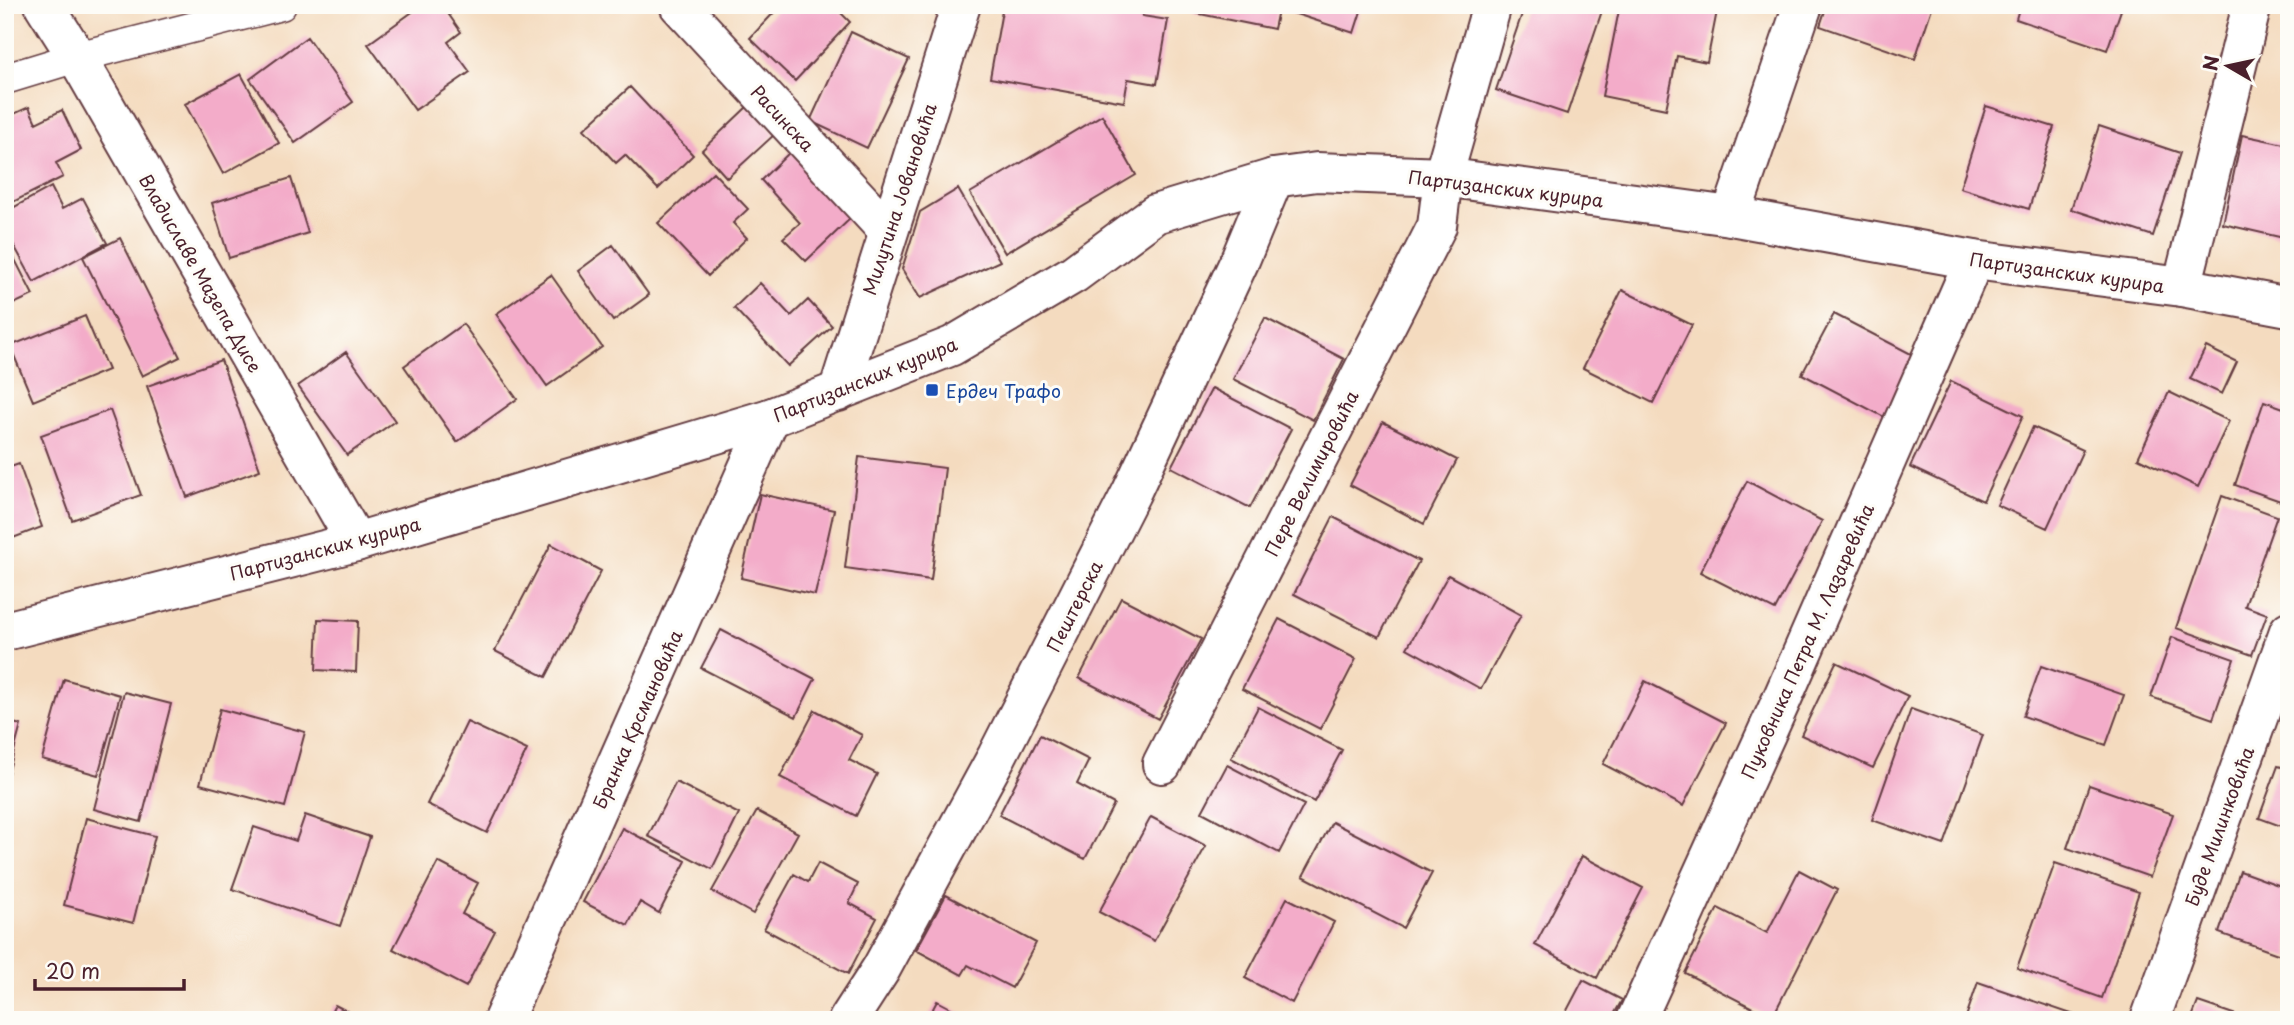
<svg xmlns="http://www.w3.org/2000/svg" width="2294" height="1025" font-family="'Playpen Sans',sans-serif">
<rect width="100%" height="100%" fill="#fdfcf7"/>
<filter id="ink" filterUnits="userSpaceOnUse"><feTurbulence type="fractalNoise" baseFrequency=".0143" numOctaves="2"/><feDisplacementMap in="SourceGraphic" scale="14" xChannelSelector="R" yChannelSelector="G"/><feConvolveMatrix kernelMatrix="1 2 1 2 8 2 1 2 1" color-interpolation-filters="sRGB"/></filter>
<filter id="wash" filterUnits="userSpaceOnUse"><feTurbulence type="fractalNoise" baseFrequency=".00686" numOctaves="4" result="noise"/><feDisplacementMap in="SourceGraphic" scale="28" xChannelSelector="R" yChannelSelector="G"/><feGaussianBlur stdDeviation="1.57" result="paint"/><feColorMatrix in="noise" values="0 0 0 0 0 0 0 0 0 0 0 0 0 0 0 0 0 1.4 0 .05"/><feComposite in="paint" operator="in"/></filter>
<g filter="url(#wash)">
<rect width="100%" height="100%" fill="#f4dbbf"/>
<g id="blocks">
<path fill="#f3acc9" d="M422 5H442L461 32 448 42 470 72 415 110 368 44Z
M781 5H833L850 22 795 81 750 38Z
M1003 5H1144L1142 16 1168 20 1157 84 1128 79 1124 102 990 78Z
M1191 5H1279L1274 29 1190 12Z
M1292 5H1363L1354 33 1290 12Z
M1525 5H1604L1567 114 1496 90Z
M1620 5 1718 6 1707 62 1677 56 1666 109 1602 96Z
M1827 5H1923L1932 8 1915 59 1820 26Z
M2020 5H2108L2121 10 2107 50 2016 19Z
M851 32 909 59 867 148 810 121Z
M307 37 353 102 295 143 250 79Z
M241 74 279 143 223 174 185 104Z
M630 87 693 155 658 189 625 155 616 163 584 129Z
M748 106 775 134 727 178 702 150Z
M1986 106 2054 127 2029 209 1960 188Z
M29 107 36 123 62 110 81 150 56 163 63 177 5 206V118Z
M1102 115 1136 175 1005 253 970 193Z
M2099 126 2180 153 2153 236 2071 209Z
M2242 135 2289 145 2288 239 2223 224Z
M791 151 853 216 806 261 783 238 800 223 761 180Z
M713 172 748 209 733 223 747 238 708 276 658 223Z
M291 178 308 233 229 258 212 203Z
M51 187 62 209 83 198 107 243 34 282 5 229V212Z
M958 189 1000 261 920 298 902 269 920 212Z
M120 238 180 357 142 376 83 257Z
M5 240 33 295 5 308Z
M613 245 649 295 613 321 578 271Z
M551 275 602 347 547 386 496 314Z
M760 283 791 316 808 300 832 326 788 366 734 308Z
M1622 290 1692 325 1653 403 1583 368Z
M1834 314 1915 356 1884 417 1802 374Z
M85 316 108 370 33 401 10 346Z
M1265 318 1344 359 1313 420 1233 379Z
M463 324 517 399 457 442 404 366Z
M2206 347 2237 362 2222 394 2190 379Z
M346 352 395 421 347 455 298 386Z
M221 360 260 470 187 497 147 386Z
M1951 381 2023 416 1983 501 1910 467Z
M1212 388 1291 429 1250 508 1171 467Z
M2169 392 2229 421 2198 487 2138 458Z
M2264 401 2289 410V504L2235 485Z
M110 410 141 495 72 520 41 435Z
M1383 422 1457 460 1424 524 1350 485Z
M2033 427 2083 450 2047 528 1997 505Z
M859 457 945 468 931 580 845 568Z
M19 464 42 527 5 541V469Z
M1747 481 1822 521 1775 610 1700 572Z
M760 494 834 510 815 595 741 578Z
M2222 496 2277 516 2245 606 2267 614 2252 655 2176 628Z
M1333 517 1419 561 1379 637 1294 594Z
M551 544 601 571 546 677 495 651Z
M1448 575 1521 615 1481 689 1407 648Z
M1121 598 1201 639 1158 719 1079 678Z
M318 619 358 621 356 672 316 670Z
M1279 619 1356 659 1320 729 1242 689Z
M721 630 815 679 796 717 701 668Z
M2172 637 2234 659 2213 719 2151 697Z
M1836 662 1908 696 1873 768 1801 735Z
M2041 666 2124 695 2106 745 2023 716Z
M64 679 120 695 98 775 42 759Z
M1645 681 1726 723 1683 806 1603 764Z
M124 692 171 704 141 822 94 809Z
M1258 707 1342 750 1314 802 1231 758Z
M220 709 305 732 285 807 200 784Z
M1911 709 1983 735 1944 845 1872 820Z
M815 710 862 735 849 760 877 774 856 816 780 777Z
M5 721 21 725 6 781 5 780Z
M467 722 527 750 487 833 427 804Z
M1040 735 1089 760 1077 784 1114 804 1085 859 999 815Z
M1227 765 1304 805 1279 853 1202 812Z
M2278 766 2289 769V829L2259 818Z
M676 782 739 814 712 869 648 836Z
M2089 785 2173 814 2150 877 2067 848Z
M757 811 798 833 753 914 712 891Z
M305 815 370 837 340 926 232 889 254 827 296 841Z
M1151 817 1206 846 1154 941 1099 912Z
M86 818 155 836 133 923 64 905Z
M1332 822 1432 873 1403 928 1303 876Z
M622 828 686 861 659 913 640 902 628 925 583 902Z
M1582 856 1643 888 1597 978 1535 945Z
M438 862 478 883 462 914 495 931 466 987 393 949Z
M818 863 858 884 849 903 877 918 848 974 764 929 794 874 808 882Z
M2055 863 2139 892 2102 998 2017 968Z
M1799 870 1837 890 1772 1018 1685 973 1718 908 1767 933Z
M2240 871 2289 889V958L2219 933Z
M946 895 1036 943 1012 988 968 965 962 975 916 950Z
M1287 898 1334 922 1292 1003 1245 978Z
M1583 980 1622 1000 1611 1020H1562Z
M1978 982 2086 1019V1020H1965Z
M937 1001 973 1020H927Z
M2198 1002 2248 1019V1020H2191Z
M335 1005 364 1020H327Z"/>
</g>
</g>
<g filter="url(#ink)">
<use href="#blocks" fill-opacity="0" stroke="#643b41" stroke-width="2"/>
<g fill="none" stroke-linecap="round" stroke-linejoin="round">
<defs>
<path id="lane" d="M5 79 77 57 281 5"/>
<path id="street" d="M44 5 77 57 356 542
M679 5 888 231
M1731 216 1803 5
M2182 287 2252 5
M838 392 961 5
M1162 764 1437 226 1443 177 1492 5
M503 1020 770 418
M848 1020 881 969 997 756 1131 493 1240 260 1274 178
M1636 1020 1782 699 1974 260
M2150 1020 2289 631"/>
<path id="secondary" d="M5 631 356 542 770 418 952 346 1074 274 1155 214 1274 178 1317 172 1443 177 1731 216 1974 260 2182 287 2289 307"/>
</defs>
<use href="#lane" stroke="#643b41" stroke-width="33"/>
<use href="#street" stroke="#643b41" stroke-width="42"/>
<use href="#secondary" stroke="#643b41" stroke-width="42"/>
<use href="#lane" stroke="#fff" stroke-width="30"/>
<use href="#street" stroke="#fff" stroke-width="38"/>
<use href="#secondary" stroke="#fff" stroke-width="38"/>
</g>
</g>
<rect fill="#1a4fb4" stroke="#fdfcf7" stroke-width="2.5" x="925" y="383" width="14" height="14" rx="3.5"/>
<g text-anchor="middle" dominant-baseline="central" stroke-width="6" stroke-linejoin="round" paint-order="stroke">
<g font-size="18" fill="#4a1f2b" stroke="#fdfcf7">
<text transform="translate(783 118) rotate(47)">Расинска</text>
<text transform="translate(1506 188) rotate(7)">Партизанских курира</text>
<text transform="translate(899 199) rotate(-72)">Милутина Јовановића</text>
<text transform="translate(2067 272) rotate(8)">Партизанских курира</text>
<text transform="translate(201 273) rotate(60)">Владиславе Мазепа Дисе</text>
<text transform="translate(865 379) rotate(-22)">Партизанских курира</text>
<text transform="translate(1311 473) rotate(-63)">Пере Велимировића</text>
<text transform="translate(325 548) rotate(-15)">Партизанских курира</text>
<text transform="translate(1074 606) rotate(-63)">Пештерска</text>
<text transform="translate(1807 641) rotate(-66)">Пуковника Петра М. Лазаревића</text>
<text transform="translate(637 719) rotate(-66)">Бранка Крсмановића</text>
<text transform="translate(2219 826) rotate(-70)">Буде Милинковића</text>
</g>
<g font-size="18" fill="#164399" stroke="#fdfcf7" text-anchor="start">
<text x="946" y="390">Ердеч Трафо</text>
</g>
</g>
<rect width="2294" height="1025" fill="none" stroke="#fdfcf7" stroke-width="28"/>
<g transform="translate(2228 66) rotate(279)" stroke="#fdfcf7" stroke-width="5" paint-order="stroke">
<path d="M0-5L12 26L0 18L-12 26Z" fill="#4a1f2b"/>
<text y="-10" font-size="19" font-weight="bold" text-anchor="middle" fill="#4a1f2b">N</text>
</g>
<path d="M35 979v10h149v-10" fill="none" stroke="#4a1f2b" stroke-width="3.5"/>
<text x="46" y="979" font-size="21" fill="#4a1f2b" stroke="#fdfcf7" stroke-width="5" paint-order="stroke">20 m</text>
</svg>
